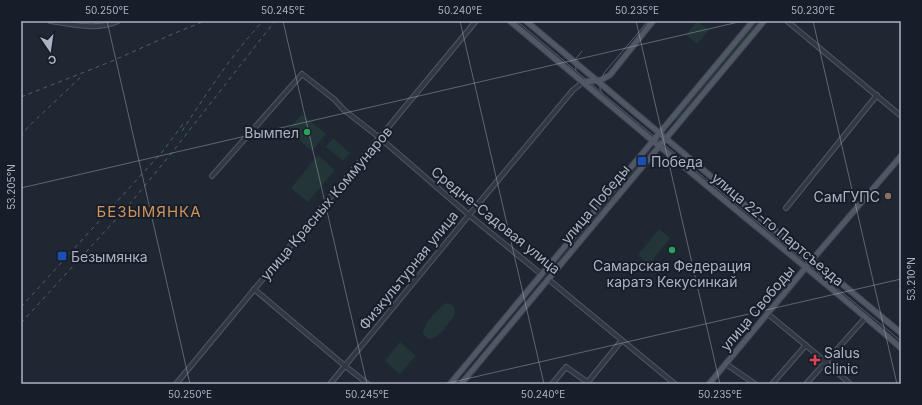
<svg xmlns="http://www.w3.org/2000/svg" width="922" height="405" font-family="Inter,sans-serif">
<rect width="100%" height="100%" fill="#1f2733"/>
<path fill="#243537" d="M697 21 709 30 697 44 686 35Z
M756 21H759L677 120 675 119Z
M302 114 326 134 312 151 288 130Z
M333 138 350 153 343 161 326 147Z
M318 155 335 170 308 202 291 188Z
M642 159 643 160 549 273 548 272Z
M659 229 670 238 649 264 638 255Z
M447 303C453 304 456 308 455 314 452 319 448 323 445 328 439 334 429 347 423 332 424 325 439 306 447 303Z
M400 342 416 356 400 374 385 361Z"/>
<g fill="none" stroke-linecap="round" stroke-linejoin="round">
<defs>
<path id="minor" d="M50 21C72 24 97 31 118 21
M787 21 901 116
M212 176 302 74 334 99 344 110 380 138 469 215 541 274
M786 208 877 95
M548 279 675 384
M254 289 345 366 368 384
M768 314 826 362 850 384
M726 364 755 384
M588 382 622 340
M176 384 476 21
M330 384 469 215 573 90 583 82
M552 384 566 367 590 384
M772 384 806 345
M806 384 866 317"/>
<path id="major" d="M510 21 653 141 674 158C749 222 827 283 901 348
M526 21 801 252 829 273 901 333
M583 82 601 80 610 75 653 21
M450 384 753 21
M461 384C562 263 662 142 764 21
M709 384 812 260 901 156"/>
</defs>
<use href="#minor" stroke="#505663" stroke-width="6"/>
<use href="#major" stroke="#3c424e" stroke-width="7"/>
<use href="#minor" stroke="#323944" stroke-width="4"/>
<use href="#major" stroke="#505865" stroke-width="5"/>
<path stroke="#545d6b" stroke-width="1" d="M517 21 608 98 901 341
M576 70 575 60 582 51
M602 93 600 89V84L604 73 648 21"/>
<path stroke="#545d6b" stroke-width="1" stroke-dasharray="4 4" stroke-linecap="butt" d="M21 97 110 62 175 33 205 21
M182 131C207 93 232 54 263 21
M21 137 28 127 83 75
M21 307 163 151 183 124
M21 323 129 205 170 155 275 21"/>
</g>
<path fill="none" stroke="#acb3c2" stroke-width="1" stroke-opacity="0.45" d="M107 21 190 384M283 21 367 384M460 21 544 384M636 21 720 384M813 21 897 384M21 188 743 21M444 384 901 279"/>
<g fill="#2e9e5b" stroke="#181e29" stroke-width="1.5">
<circle cx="307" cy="132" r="4"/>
<circle cx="672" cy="250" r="4"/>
</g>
<g fill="#1a4fb4" stroke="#181e29" stroke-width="1.5">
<rect x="637" y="156" width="10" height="10" rx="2"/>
<rect x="57" y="251" width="10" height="10" rx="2"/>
</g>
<circle fill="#8d6e63" stroke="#181e29" stroke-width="1.5" cx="888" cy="196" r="4"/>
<path fill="#e0444e" stroke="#181e29" stroke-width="1.5" d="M813 354h4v4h4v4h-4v4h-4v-4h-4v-4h4z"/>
<g text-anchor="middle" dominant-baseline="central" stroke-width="4" stroke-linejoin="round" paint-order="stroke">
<g font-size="14" fill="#acb3c2" stroke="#181e29" text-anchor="start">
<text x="299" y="132" text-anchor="end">Вымпел</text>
<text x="651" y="161">Победа</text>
<text x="880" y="196" text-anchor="end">СамГУПС</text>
<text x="71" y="256">Безымянка</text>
<text x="672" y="265" text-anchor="middle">Самарская Федерация<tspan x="672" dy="16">каратэ Кекусинкай</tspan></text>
<text x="824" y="352">Salus<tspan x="824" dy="16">clinic</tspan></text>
</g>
<g font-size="14" fill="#acb3c2" stroke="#181e29">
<text transform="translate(326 203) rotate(-50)">улица Красных Коммунаров</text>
<text transform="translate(595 204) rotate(-50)">улица Победы</text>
<text transform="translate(496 220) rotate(39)">Средне-Садовая улица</text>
<text transform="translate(778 229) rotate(40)">улица 22-го Партсъезда</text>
<text transform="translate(408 270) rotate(-51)">Физкультурная улица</text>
<text transform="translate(757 308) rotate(-50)">улица Свободы</text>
</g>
<g font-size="15" letter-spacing="1" fill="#cd945c" stroke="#181e29">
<text x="149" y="211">БЕЗЫМЯНКА</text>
</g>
</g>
<rect width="922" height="405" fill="none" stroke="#181e29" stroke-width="44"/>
<g transform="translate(50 50) rotate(167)" stroke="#181e29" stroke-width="3" paint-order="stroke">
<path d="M0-3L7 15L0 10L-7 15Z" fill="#acb3c2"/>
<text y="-6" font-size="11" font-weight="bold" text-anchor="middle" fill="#acb3c2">С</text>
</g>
<rect x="22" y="22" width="878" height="361" fill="none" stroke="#acb3c2" stroke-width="1.5"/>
<g font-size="10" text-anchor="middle" fill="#acb3c2">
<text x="107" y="14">50.250°E</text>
<text x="283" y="14">50.245°E</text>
<text x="460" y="14">50.240°E</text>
<text x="637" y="14">50.235°E</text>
<text x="813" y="14">50.230°E</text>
<text transform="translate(11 187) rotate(-90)" y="4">53.205°N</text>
<text transform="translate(911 279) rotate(-90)" y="4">53.210°N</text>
<text x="190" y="398">50.250°E</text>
<text x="367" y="398">50.245°E</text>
<text x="543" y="398">50.240°E</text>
<text x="720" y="398">50.235°E</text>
</g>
</svg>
